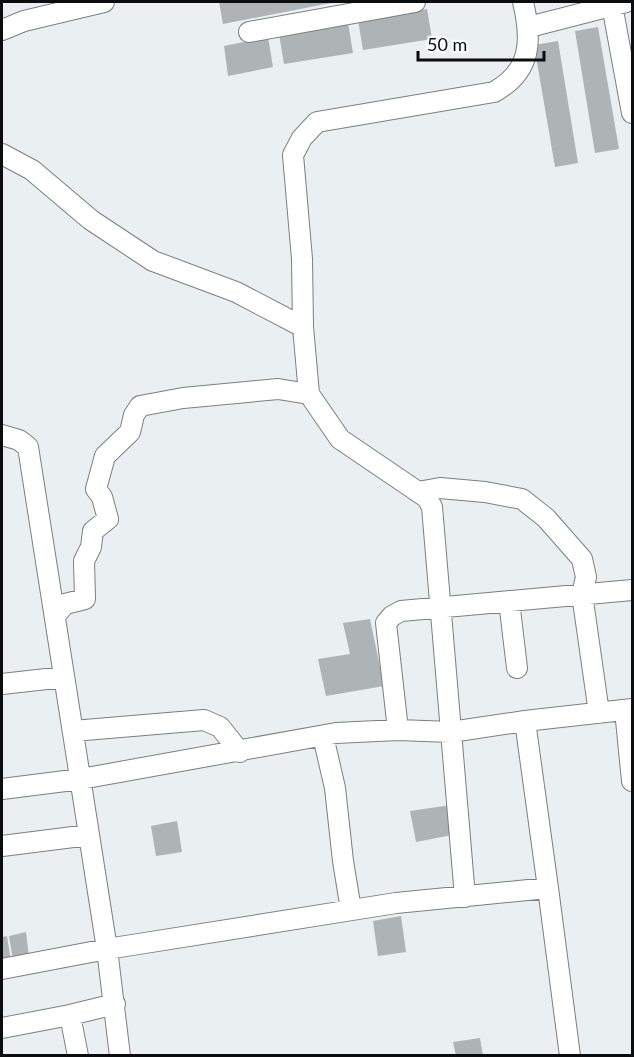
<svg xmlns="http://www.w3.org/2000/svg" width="634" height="1057" font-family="Lato,sans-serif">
<rect width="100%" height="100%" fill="#eaeff2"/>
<path fill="#aeb3b5" d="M219 2H331V3L223 24Z
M427 9 432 39 363 50 358 20Z
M348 23 353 53 284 64 279 34Z
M598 27 619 149 595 153 575 31Z
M268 37 273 67 228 76 224 46Z
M558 41 578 163 555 167 534 45Z
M370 619 384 686 326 696 318 659 350 654 343 623Z
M451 805 457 834 416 842 410 811Z
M177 821 182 852 156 856 151 826Z
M401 916 406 952 378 956 373 921Z
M26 932 29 957 13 960 9 936Z
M7 936 11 961 2 963V937Z
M480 1038 483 1056H456L453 1042Z"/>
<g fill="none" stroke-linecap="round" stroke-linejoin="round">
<defs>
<path id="minor" d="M612 5 632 113
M529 27 626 2
M2 30 24 21 104 2
M249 32 415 2
M2 154 32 170 91 220 153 261 236 292 303 327
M2 435 19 440 28 447 107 949 120 1056
M418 492 440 488 485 492 522 499 546 518 582 559 586 577 582 594 599 713
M509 601 517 668
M55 616 65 604 85 599 84 561 91 547 93 531 108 519 102 497 96 489 105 456 130 432 134 415 140 406 183 398 278 389 309 394
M2 684 64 677
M625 710 632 781
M525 721 548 888
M398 730 386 623 392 616 401 611 632 590
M73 731 204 720 220 727 240 752
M323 736 335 788 343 861 351 910
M2 789 81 779 336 733 398 730 451 732 525 721 632 709
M2 846 89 835
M465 897 432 507 427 498 340 439 309 394 303 327 302 259 293 155 302 138 317 122 494 92C532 71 532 40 523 2
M2 969 107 949 396 903 548 888 570 1056
M2 1028 70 1015
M78 1056 70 1015 115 1004"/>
</defs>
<use href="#minor" stroke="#7b7f82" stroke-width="22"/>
<use href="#minor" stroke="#fff" stroke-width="20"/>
</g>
<rect width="634" height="1057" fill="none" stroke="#0b0c0d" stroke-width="6"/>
<path d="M418 51v9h126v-9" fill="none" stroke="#0b0c0d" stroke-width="3"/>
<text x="427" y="51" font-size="18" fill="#0b0c0d" stroke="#f8fdff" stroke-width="4.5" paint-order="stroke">50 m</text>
</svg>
